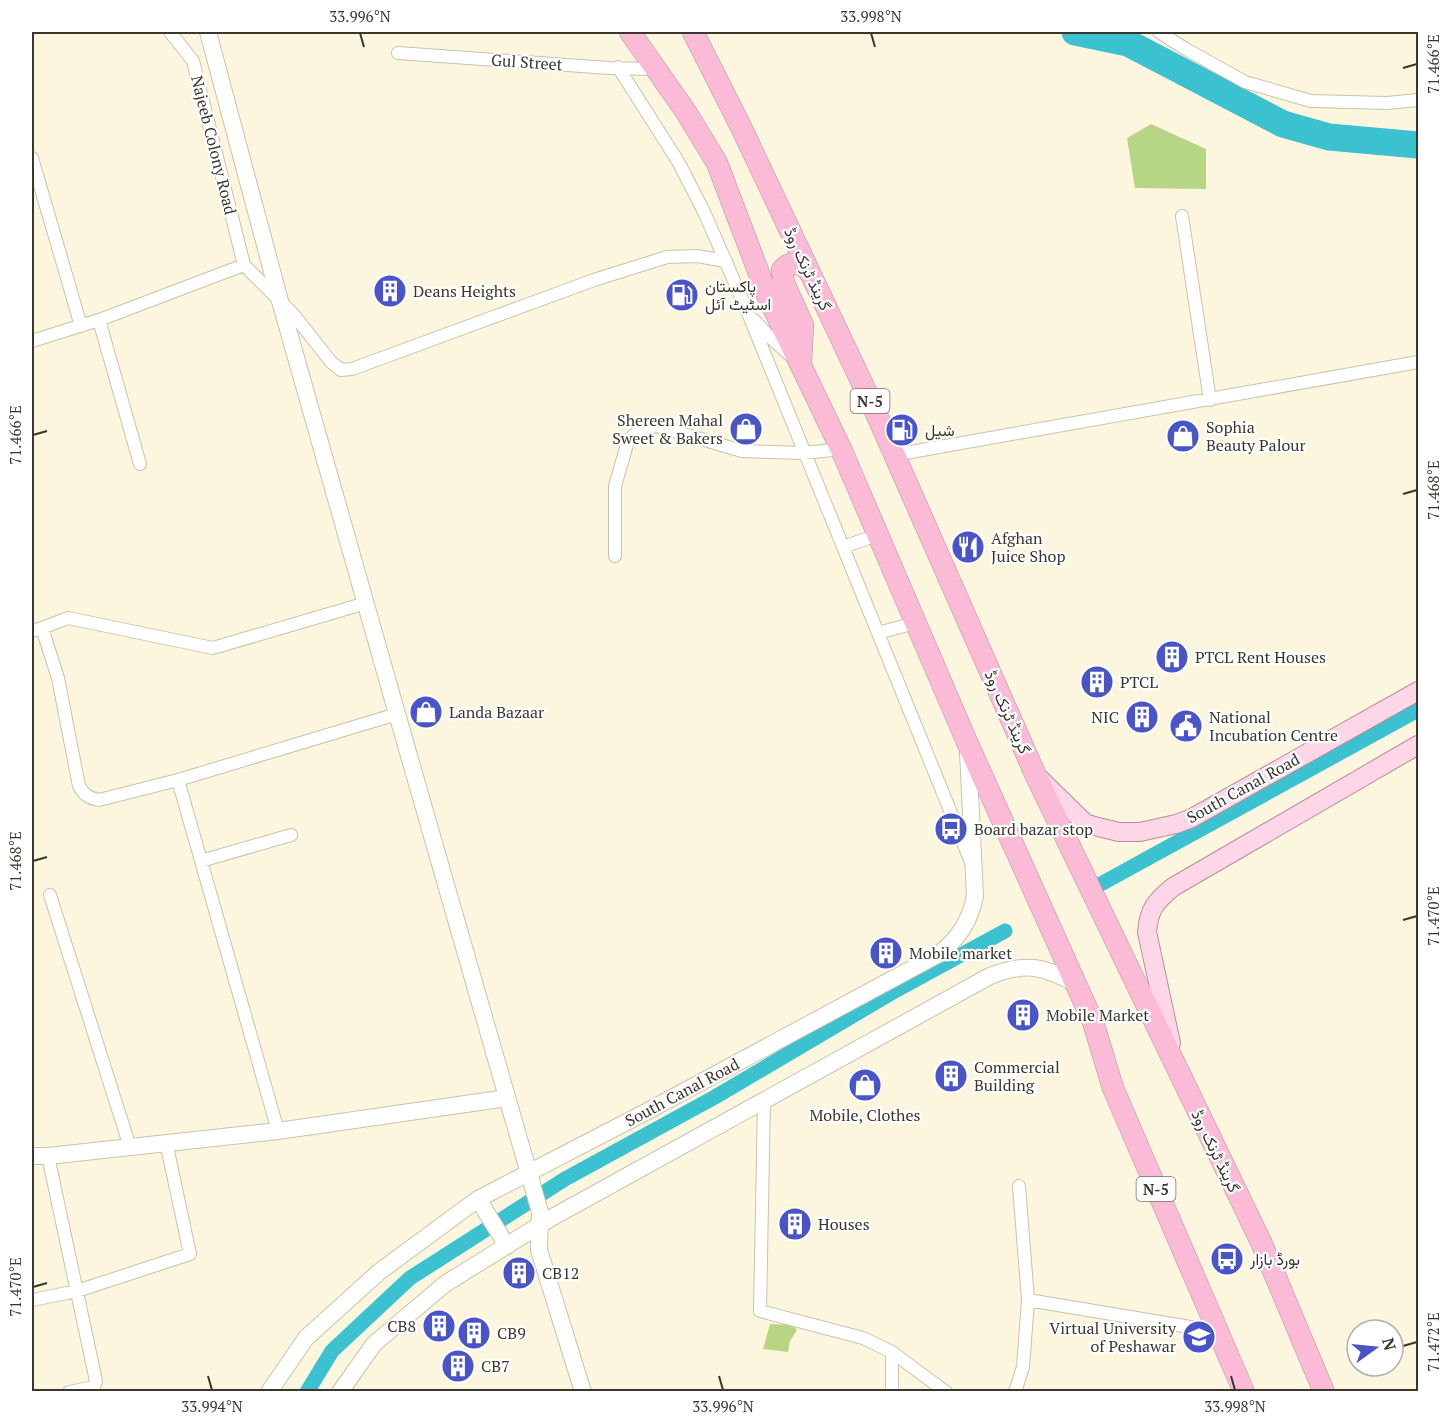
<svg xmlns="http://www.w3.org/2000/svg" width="1450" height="1423" font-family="'PT Serif',Vazirmatn,serif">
<rect width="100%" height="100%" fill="#fdf6df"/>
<path fill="#b6d686" d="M1151 124 1206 149V189L1135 188 1127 138Z
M770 1324 792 1325 797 1330 790 1341 788 1352 763 1349Z"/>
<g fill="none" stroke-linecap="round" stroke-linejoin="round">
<path stroke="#3bc1cf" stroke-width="15" d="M1099 885 1418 710
M307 1392 332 1351 410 1278 565 1179 715 1097 893 992 1005 931"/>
<path stroke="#3bc1cf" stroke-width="27" d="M1075 32 1128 43 1283 124 1329 137 1418 145"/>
<defs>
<path id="street" d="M170 32 193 61 244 265
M1159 32 1184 48 1245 82 1311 101 1387 103 1418 100
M398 53 609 68 655 69
M618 67 679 163 705 214 748 313 971 862
M32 158 81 326
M1182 216 1210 400
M244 265 294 315 331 362 341 370 352 369 594 280 667 257 697 256 726 261
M99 320 140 464
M754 320 770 337 791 356
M32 341 99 320 244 265
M894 455 1418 362
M843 547 877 535
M615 556V486L628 441 640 429 657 426 742 451 804 453 841 449
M42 628 68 618 213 648 366 603
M32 631 42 628 58 678 79 786C84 795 89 798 99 800L178 780 397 714
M878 633 915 623
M178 780 278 1131
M201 861 291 835
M50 895 130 1147
M764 1100 760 1311 863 1338 892 1352 946 1392
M48 1156 96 1381 94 1387 69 1392
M32 1300 77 1291 190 1254 166 1142
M1028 1300 1208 1330
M892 1392V1352
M1015 1392 1023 1367 1028 1300 1019 1186"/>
<path id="secondary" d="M208 32 280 301 397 714 540 1212 539 1250 583 1392
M32 1156H48L278 1131 507 1098
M478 1199 507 1246
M269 1392 306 1338 379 1272 478 1199 644 1113 939 954C959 938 970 921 975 896L968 752
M340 1392 374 1344 445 1284 551 1218 990 976C1025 962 1044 966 1076 984"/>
<path id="primary" d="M1040 779 1085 823 1098 827 1119 832H1140L1176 824 1192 818 1418 691
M1171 1043 1147 932C1149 909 1155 902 1173 887L1418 745"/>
<path id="highway" d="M630 32 686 112 717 163 768 297 841 449 967 742 1093 1022 1113 1088 1244 1392
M693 32 741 127 872 404 1036 776 1261 1242 1324 1392
M801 361 803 325 784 283 782 270C790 260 800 263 809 271"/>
</defs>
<use href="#street" stroke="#c8c3ac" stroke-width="14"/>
<use href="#secondary" stroke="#c8c3ac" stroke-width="18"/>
<use href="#primary" stroke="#b78c9c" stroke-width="20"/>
<use href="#highway" stroke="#b78c9c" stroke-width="22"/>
<use href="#street" stroke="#fff" stroke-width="12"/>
<use href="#secondary" stroke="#fff" stroke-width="16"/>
<use href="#primary" stroke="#fdd6e7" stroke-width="18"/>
<use href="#highway" stroke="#fbbbd7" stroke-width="21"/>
</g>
<path fill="none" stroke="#39362d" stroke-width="2" d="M360 33 364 47M871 33 875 47M1403 68 1417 64M33 435 47 431M1403 494 1417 490M33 861 47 857M1403 920 1417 916M33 1287 47 1283M1403 1346 1417 1342M208 1376 212 1390M719 1376 723 1390M1231 1376 1235 1390"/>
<defs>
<symbol id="building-disc" viewBox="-11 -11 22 22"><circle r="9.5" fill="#4954c9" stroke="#fff"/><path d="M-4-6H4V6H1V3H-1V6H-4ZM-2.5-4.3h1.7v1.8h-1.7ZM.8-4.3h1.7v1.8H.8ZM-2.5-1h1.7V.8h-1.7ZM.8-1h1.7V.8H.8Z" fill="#fff"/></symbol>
<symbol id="fuel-disc" viewBox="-11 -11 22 22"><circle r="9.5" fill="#4954c9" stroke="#fff"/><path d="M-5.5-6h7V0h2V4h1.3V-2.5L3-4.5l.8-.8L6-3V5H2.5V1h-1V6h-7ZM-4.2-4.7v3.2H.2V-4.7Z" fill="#fff"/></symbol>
<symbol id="shop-disc" viewBox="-11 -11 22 22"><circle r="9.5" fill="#4954c9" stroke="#fff"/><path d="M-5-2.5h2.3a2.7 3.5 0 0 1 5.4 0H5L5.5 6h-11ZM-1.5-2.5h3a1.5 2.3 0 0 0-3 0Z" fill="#fff"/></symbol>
<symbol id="restaurant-disc" viewBox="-11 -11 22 22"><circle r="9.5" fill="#4954c9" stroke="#fff"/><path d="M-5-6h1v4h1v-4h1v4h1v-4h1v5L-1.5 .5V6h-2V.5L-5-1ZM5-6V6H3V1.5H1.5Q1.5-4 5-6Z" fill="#fff"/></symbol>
<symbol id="civic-disc" viewBox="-11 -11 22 22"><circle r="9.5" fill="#4954c9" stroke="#fff"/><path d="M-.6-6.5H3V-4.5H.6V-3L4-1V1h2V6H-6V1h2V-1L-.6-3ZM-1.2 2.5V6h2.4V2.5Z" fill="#fff"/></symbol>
<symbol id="bus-disc" viewBox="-11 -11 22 22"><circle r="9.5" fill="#4954c9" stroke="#fff"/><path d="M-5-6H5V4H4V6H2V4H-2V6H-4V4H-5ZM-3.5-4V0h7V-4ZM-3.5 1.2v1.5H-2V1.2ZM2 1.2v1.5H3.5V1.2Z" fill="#fff"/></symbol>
<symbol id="university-disc" viewBox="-11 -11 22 22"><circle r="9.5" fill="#4954c9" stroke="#fff"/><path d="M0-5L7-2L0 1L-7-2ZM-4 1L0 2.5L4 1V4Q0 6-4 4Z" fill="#fff"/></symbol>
</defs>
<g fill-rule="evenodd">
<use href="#building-disc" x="371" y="272" width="38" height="38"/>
<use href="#fuel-disc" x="663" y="276" width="38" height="38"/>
<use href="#shop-disc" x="727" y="410" width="38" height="38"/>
<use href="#fuel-disc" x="883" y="411" width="38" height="38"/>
<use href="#shop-disc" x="1164" y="417" width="38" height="38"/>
<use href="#restaurant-disc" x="949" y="528" width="38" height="38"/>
<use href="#building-disc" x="1153" y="638" width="38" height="38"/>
<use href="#building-disc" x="1078" y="663" width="38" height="38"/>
<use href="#shop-disc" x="407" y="693" width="38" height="38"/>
<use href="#building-disc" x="1123" y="698" width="38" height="38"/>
<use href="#civic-disc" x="1167" y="707" width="38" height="38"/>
<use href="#bus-disc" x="932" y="810" width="38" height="38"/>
<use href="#building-disc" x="867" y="934" width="38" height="38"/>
<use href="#building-disc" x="1004" y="996" width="38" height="38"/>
<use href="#building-disc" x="932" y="1057" width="38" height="38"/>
<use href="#shop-disc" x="846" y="1066" width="38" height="38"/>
<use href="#building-disc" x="776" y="1205" width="38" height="38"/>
<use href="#bus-disc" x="1208" y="1240" width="38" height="38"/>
<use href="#building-disc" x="500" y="1254" width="38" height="38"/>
<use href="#building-disc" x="420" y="1307" width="38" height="38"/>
<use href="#building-disc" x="455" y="1314" width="38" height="38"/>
<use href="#university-disc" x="1180" y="1318" width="38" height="38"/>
<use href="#building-disc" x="439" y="1347" width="38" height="38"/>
</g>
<g text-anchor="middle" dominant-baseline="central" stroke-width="4.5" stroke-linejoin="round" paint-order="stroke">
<g fill="#fff" stroke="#74726c" stroke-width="1.5">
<rect x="850.5" y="389" width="39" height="24" rx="4.5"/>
<rect x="1136.5" y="1177" width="39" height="24" rx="4.5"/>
</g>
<g font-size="15" font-weight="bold" fill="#39362d">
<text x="870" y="401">N-5</text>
<text x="1156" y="1189">N-5</text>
</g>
<g font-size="16" fill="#39362d" stroke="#fff">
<text transform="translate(527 62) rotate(4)">Gul Street</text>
<text transform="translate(214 145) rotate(76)">Najeeb Colony Road</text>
<text transform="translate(808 269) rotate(65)">گرینڈ ٹرنک روڈ</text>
<text transform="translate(1008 712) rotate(66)">گرینڈ ٹرنک روڈ</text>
<text transform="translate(1243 788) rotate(-29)">South Canal Road</text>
<text transform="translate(682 1092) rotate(-28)">South Canal Road</text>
<text transform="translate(1216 1151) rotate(64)">گرینڈ ٹرنک روڈ</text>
</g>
<g font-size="16" fill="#39362d" stroke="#fff" text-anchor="start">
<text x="705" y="286">پاکستان<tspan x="705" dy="18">اسٹیٹ آئل</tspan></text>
<text x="413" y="291">Deans Heights</text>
<text x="723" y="420" text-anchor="end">Shereen Mahal<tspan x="723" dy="18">Sweet &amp; Bakers</tspan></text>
<text x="1206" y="427">Sophia<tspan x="1206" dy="18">Beauty Palour</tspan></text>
<text x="925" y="430">شیل</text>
<text x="991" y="538">Afghan<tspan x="991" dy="18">Juice Shop</tspan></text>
<text x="1195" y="657">PTCL Rent Houses</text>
<text x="1120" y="682">PTCL</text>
<text x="449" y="712">Landa Bazaar</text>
<text x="1119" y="717" text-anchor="end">NIC</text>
<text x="1209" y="717">National<tspan x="1209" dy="18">Incubation Centre</tspan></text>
<text x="974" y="829">Board bazar stop</text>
<text x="909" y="953">Mobile market</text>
<text x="1046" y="1015">Mobile Market</text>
<text x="974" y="1067">Commercial<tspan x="974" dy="18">Building</tspan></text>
<text x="865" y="1115" text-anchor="middle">Mobile, Clothes</text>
<text x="818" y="1224">Houses</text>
<text x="1250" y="1259">بورڈ بازار</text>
<text x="542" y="1273">CB12</text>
<text x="416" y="1326" text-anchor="end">CB8</text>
<text x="1176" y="1328" text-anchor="end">Virtual University<tspan x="1176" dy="18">of Peshawar</tspan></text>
<text x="497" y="1333">CB9</text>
<text x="481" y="1366">CB7</text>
</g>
</g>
<rect width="1450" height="1423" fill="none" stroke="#ffffff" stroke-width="66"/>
<g transform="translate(1375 1348) rotate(75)"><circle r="28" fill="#ffffff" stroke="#b0afab" stroke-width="1.5"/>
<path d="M0-4.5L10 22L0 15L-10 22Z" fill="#4954c9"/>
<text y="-9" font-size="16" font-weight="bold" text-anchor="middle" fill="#39362d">N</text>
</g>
<rect x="33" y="33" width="1384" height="1357" fill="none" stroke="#39362d" stroke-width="2"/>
<g font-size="15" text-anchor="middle" fill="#39362d">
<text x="360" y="22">33.996°N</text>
<text x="871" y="22">33.998°N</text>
<text transform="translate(1434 64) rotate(-90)" y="5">71.466°E</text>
<text transform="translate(16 435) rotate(-90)" y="5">71.466°E</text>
<text transform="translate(1434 490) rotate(-90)" y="5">71.468°E</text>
<text transform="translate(16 861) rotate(-90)" y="5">71.468°E</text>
<text transform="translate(1434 916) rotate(-90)" y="5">71.470°E</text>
<text transform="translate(16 1287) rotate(-90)" y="5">71.470°E</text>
<text transform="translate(1434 1342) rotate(-90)" y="5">71.472°E</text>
<text x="212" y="1412">33.994°N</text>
<text x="723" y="1412">33.996°N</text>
<text x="1235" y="1412">33.998°N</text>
</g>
</svg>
